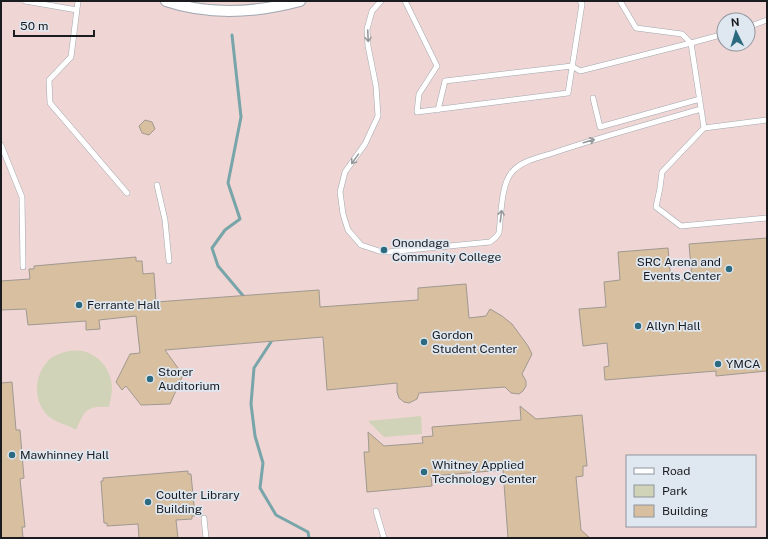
<svg xmlns="http://www.w3.org/2000/svg" width="768" height="539" font-family="'Public Sans',sans-serif">
<rect width="100%" height="100%" fill="#dfe7f0"/>
<path fill="#efd5d3" fill-rule="evenodd" d="M1 1H767V538H1ZM724 20H748V44H724ZM627 456H755V526H627Z"/>
<path fill="#d0d3b8" d="M69 351C73 351 78 350 82 351 99 354 112 371 112 388 112 394 110 401 109 407 86 406 85 410 76 430 67 424 56 423 48 416 33 401 34 377 47 362 53 355 61 353 69 351Z
M421 416 422 434 384 437 368 421Z"/>
<g fill="none" stroke-linecap="round" stroke-linejoin="round">
<path stroke="#77a5a9" stroke-width="3" d="M232 35 241 117 228 183 240 219 225 230 212 248 218 266 245 298
M269 338 271 342 254 368 251 404 255 436 263 463 260 488 276 515 308 532 309 538"/>
</g>
<path fill="#d7bfa0" stroke="#a09990" d="M145 120 152 122 155 129 149 135 142 133 139 126Z
M767 238V371L716 376V371L605 380 604 367 609 366 607 343 583 346 579 309 606 307 604 282 620 280 618 252 668 248 671 281 692 279 689 244Z
M136 257V261H142L143 274 154 273 156 302 319 290 320 307 418 300V288L466 284 469 318 486 316 490 309 502 316 512 324 528 346 532 354 522 374 526 381V386L523 391 519 394 511 393 505 387 419 393 417 399 409 403 404 402 399 398 397 392V383L327 390 323 337 165 350 183 375 170 404 141 405 126 386 122 390 116 382 130 354 140 353 136 316 99 320 100 329 86 330V321L28 325 26 309 1 310V281L30 279 29 269H34V266Z
M12 382 16 430H20L24 478 20 479 25 527H22L23 538H1V383Z
M520 406 536 419 582 415 587 466H583V476L576 477 581 530 590 538H508L503 470 431 476 432 486 367 492 364 452H369L368 432 384 446 423 443 422 437 433 436 432 427 521 420Z
M188 471V474H191L195 516H192V519L176 520 178 538H139L138 524 107 526V523H104L101 481H103V478Z"/>
<g fill="none" stroke-linecap="round" stroke-linejoin="round">
<defs>
<path id="lane" d="M25 1 77 10
M78 1 71 57 49 80 50 103 127 193
M381 1 372 11 367 29 368 46 376 86 378 116 365 144 345 172 340 192 343 214 348 230 361 245 379 251 388 252 490 242 496 237 499 233C501 216 501 184 512 172 522 160 542 157 556 152 604 136 653 123 701 109
M405 1 437 66 419 94 417 112 568 93 582 4 580 1
M620 1 636 28 682 34 691 43 724 34
M748 27 767 20
M593 98 600 127 700 99
M438 110 445 81 572 66 580 71 691 43 704 128
M767 120 704 128 662 172 660 188 656 207 681 226 767 218
M1 145 22 197 23 267
M157 185 165 220 169 261
M376 511 384 538
M204 518 206 538"/>
<path id="street" d="M166 1C211 16 255 13 300 1"/>
</defs>
<use href="#lane" stroke="#a0a8b1" stroke-width="6"/>
<use href="#street" stroke="#a0a8b1" stroke-width="12"/>
<use href="#lane" stroke="#fff" stroke-width="5"/>
<use href="#street" stroke="#fff" stroke-width="10"/>
</g>
<defs><path id="oneway-shaft" d="M-6 0H5M1.5-3L5.5 0L1.5 3" fill="none" stroke-width="1.6" stroke-linecap="round" stroke-linejoin="round"/></defs>
<g stroke="#98999b">
<use href="#oneway-shaft" transform="translate(368 36) rotate(87)"/>
<use href="#oneway-shaft" transform="translate(589 141) rotate(-16)"/>
<use href="#oneway-shaft" transform="translate(355 159) rotate(126)"/>
<use href="#oneway-shaft" transform="translate(501 216) rotate(-83)"/>
</g>
<g fill="#2c6a80" stroke="#dfe7f0" stroke-width="1.5">
<circle cx="384" cy="250" r="4"/>
<circle cx="729" cy="269" r="4"/>
<circle cx="79" cy="305" r="4"/>
<circle cx="638" cy="326" r="4"/>
<circle cx="424" cy="342" r="4"/>
<circle cx="718" cy="364" r="4"/>
<circle cx="150" cy="379" r="4"/>
<circle cx="12" cy="455" r="4"/>
<circle cx="424" cy="472" r="4"/>
<circle cx="148" cy="502" r="4"/>
</g>
<g text-anchor="middle" dominant-baseline="central" stroke-width="3.5" stroke-linejoin="round" paint-order="stroke">
<g font-size="12" fill="#1a1c20" stroke="#dfe7f0" text-anchor="start">
<text x="392" y="243">Onondaga<tspan x="392" dy="14">Community College</tspan></text>
<text x="721" y="262" text-anchor="end">SRC Arena and<tspan x="721" dy="14">Events Center</tspan></text>
<text x="87" y="305">Ferrante Hall</text>
<text x="646" y="326">Allyn Hall</text>
<text x="432" y="335">Gordon<tspan x="432" dy="14">Student Center</tspan></text>
<text x="726" y="364">YMCA</text>
<text x="158" y="372">Storer<tspan x="158" dy="14">Auditorium</tspan></text>
<text x="20" y="455">Mawhinney Hall</text>
<text x="432" y="465">Whitney Applied<tspan x="432" dy="14">Technology Center</tspan></text>
<text x="156" y="495">Coulter Library<tspan x="156" dy="14">Building</tspan></text>
</g>
</g>
<rect width="768" height="539" fill="none" stroke="#1a1c20" stroke-width="4"/>
<rect x="626" y="455" width="130" height="72" fill="#dfe7f0" stroke="#90969d"/>
<rect x="634" y="468" width="20" height="6" fill="#ffffff" stroke="#90969d"/>
<text x="662" y="475" font-size="12" fill="#1a1c20">Road</text>
<rect x="634" y="485" width="20" height="12" fill="#d0d3b8" stroke="#90969d"/>
<text x="662" y="495" font-size="12" fill="#1a1c20">Park</text>
<rect x="634" y="505" width="20" height="12" fill="#d7bfa0" stroke="#90969d"/>
<text x="662" y="515" font-size="12" fill="#1a1c20">Building</text>
<g transform="translate(736 32) rotate(355)"><circle r="19" fill="#dfe7f0" stroke="#90969d"/>
<path d="M0-3L7 15L0 10L-7 15Z" fill="#2c6a80"/>
<text y="-6" font-size="11" font-weight="bold" text-anchor="middle" fill="#1a1c20">N</text>
</g>
<path d="M14 30v6h80v-6" fill="none" stroke="#1a1c20" stroke-width="2"/>
<text x="20" y="30" font-size="12" fill="#1a1c20" stroke="#dfe7f0" stroke-width="3" paint-order="stroke">50 m</text>
</svg>
